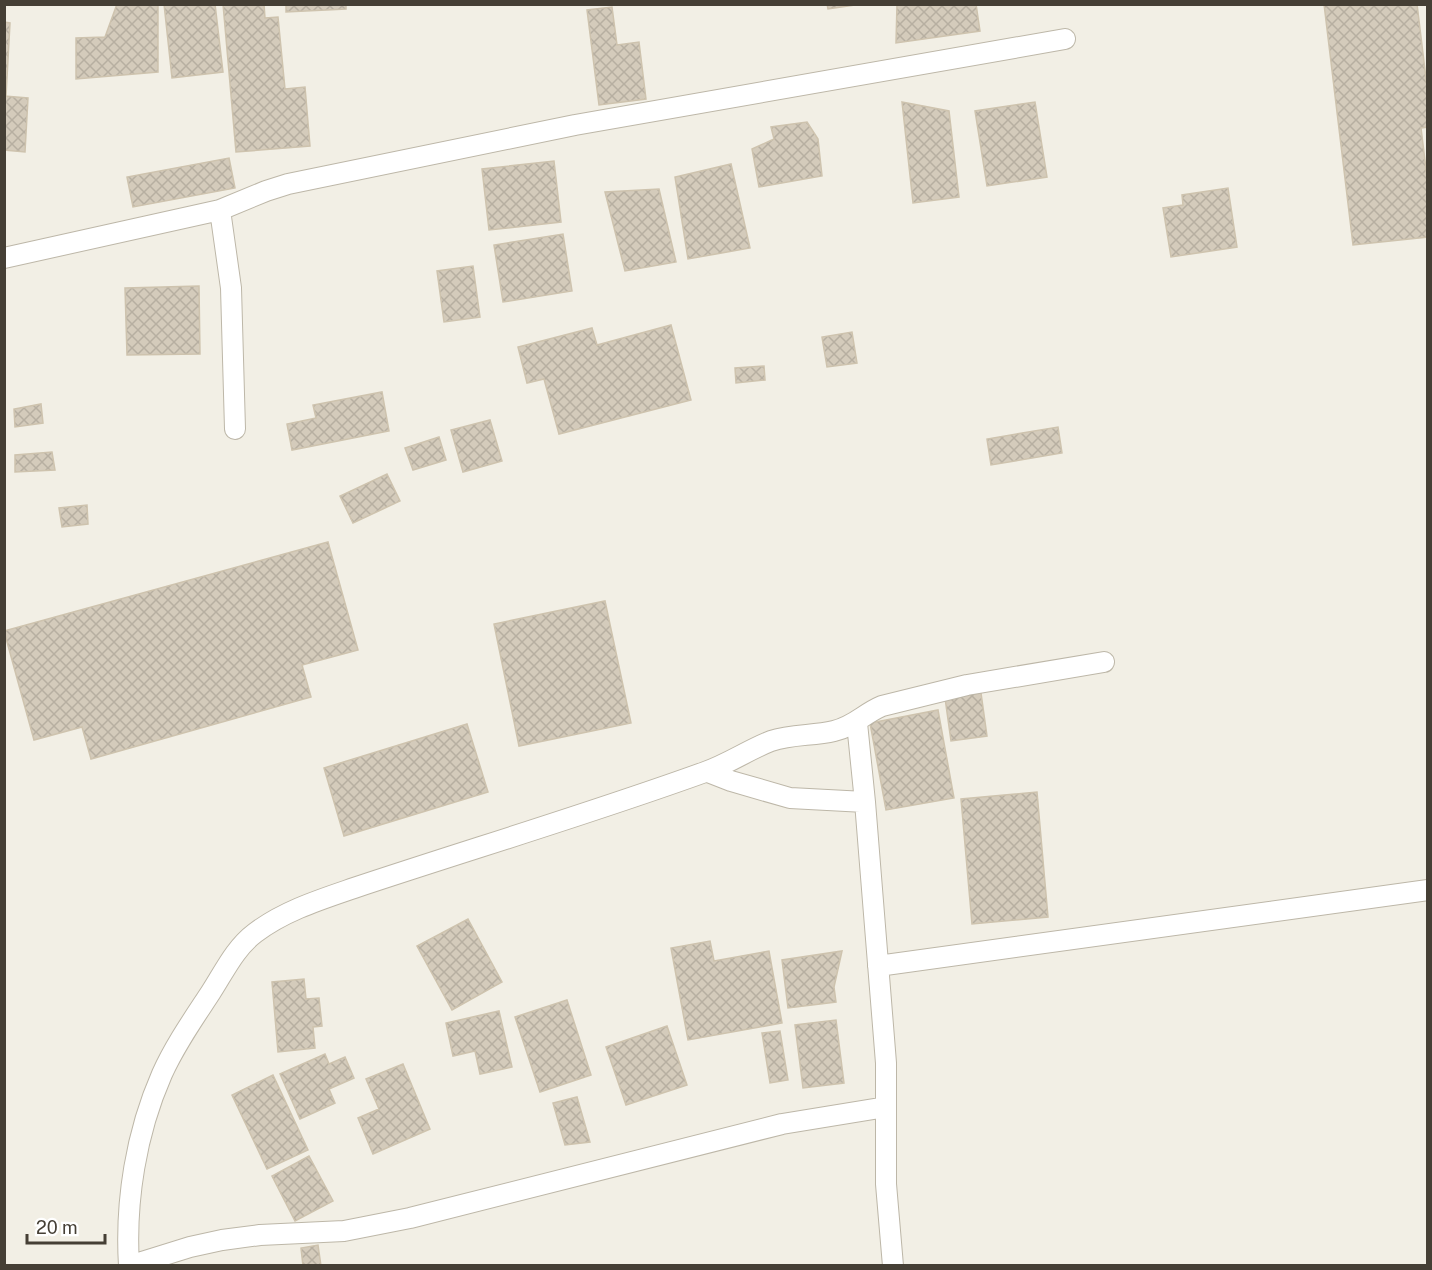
<svg xmlns="http://www.w3.org/2000/svg" width="1432" height="1270" font-family="'Public Sans',sans-serif">
<defs>
<pattern id="building-cross-hatch" width="8" height="8" patternUnits="userSpaceOnUse" patternTransform="scale(1.5)"><rect width="8" height="8" fill="#d4cbbb"/><path d="M0 0l8 8M0 8l8-8" fill="none" stroke="#b7afa1"/></pattern>
</defs>
<rect width="100%" height="100%" fill="#f2efe5"/>
<path fill="url(#building-cross-hatch)" stroke="#cec3ae" stroke-width="1.5" d="M117 4H158V72L76 79V38L105 37Z
M164 4H215L223 72 172 78Z
M223 4H264L265 18 278 17 285 89 305 87 310 146 236 152Z
M286 4H346V9L286 12Z
M827 4H862L828 9Z
M897 4H976L980 31 896 43Z
M1324 4H1417L1428 95V127L1421 128 1428 185V237L1353 245Z
M612 7 617 45 639 42 646 99 599 105 587 10Z
M4 22 10 23 6 96H4Z
M4 96 28 98 25 152 4 150Z
M902 102 949 111 959 197 913 203Z
M1035 102 1047 177 987 186 975 111Z
M807 122 818 139 822 176 759 187 752 149 774 139 771 127Z
M229 158 235 188 133 207 127 177Z
M554 161 561 222 489 230 482 169Z
M731 164 750 248 688 259 675 177Z
M1228 188 1237 247 1171 257 1163 208 1183 205 1182 195Z
M659 189 676 262 625 271 605 192Z
M563 234 572 291 503 302 494 245Z
M473 266 480 317 444 322 437 271Z
M199 286 200 354 127 355 125 288Z
M671 325 691 400 559 434 544 379 527 383 518 347 592 328 597 345Z
M852 332 857 363 827 367 822 337Z
M764 366 765 380 736 383 735 368Z
M382 392 389 431 292 450 287 424 316 418 313 405Z
M41 404 43 423 15 427 14 409Z
M490 420 502 461 463 472 451 430Z
M1058 427 1062 453 991 465 987 439Z
M439 437 446 460 413 470 405 448Z
M52 452 55 470 15 472V455Z
M387 474 400 501 353 523 340 496Z
M87 505 88 524 62 527 59 508Z
M328 542 358 650 302 665 311 697 91 759 82 727 34 740 4 631Z
M605 601 631 723 519 746 494 624Z
M981 693 987 736 951 741 945 698Z
M938 710 954 798 886 810 870 723Z
M467 724 488 792 344 836 324 768Z
M1037 792 1048 917 972 924 961 799Z
M468 919 502 982 452 1010 417 946Z
M710 941 714 961 769 951 782 1023 688 1040 671 948Z
M842 951 834 987 836 1002 788 1008 782 960Z
M304 979 306 999 319 998 322 1026 313 1027 315 1048 278 1052 272 982Z
M567 1000 591 1075 540 1092 515 1017Z
M499 1011 512 1067 480 1074 475 1051 453 1056 446 1023Z
M836 1020 844 1083 803 1088 795 1025Z
M667 1026 687 1085 626 1105 606 1047Z
M780 1031 788 1080 770 1083 762 1033Z
M325 1054 329 1064 345 1057 354 1078 329 1089 335 1103 300 1119 280 1074Z
M403 1064 430 1129 373 1154 358 1118 379 1109 366 1079Z
M273 1075 308 1150 267 1169 232 1095Z
M577 1097 590 1142 565 1145 553 1103Z
M309 1156 333 1201 295 1221 272 1176Z
M318 1245 321 1266H303L301 1248Z"/>
<g fill="none" stroke-linecap="round" stroke-linejoin="round">
<defs>
<path id="street" d="M220 210 231 288 235 429
M4 258 220 210 266 191 288 184 575 125 1065 39
M857 723 865 802 886 1063V1184L893 1266
M708 772 731 781 790 798 865 802
M878 966 1428 890
M129 1266C125 1201 136 1133 162 1074 175 1045 194 1018 211 992 224 972 235 948 255 933 284 911 319 900 354 888 471 849 589 814 705 772 728 764 748 750 771 741 792 734 813 736 834 731 855 726 863 714 882 706L967 685 1104 662
M129 1266 190 1247 222 1240 260 1235 344 1231 410 1218 782 1124 886 1107"/>
</defs>
<use href="#street" stroke="#bdb7a8" stroke-width="22"/>
<use href="#street" stroke="#fff" stroke-width="20"/>
</g>
<rect width="1432" height="1270" fill="none" stroke="#453f35" stroke-width="12"/>
<path d="M27 1234v9h78v-9" fill="none" stroke="#453f35" stroke-width="3"/>
<text x="36" y="1234" font-size="18" fill="#453f35" stroke="#ffffff" stroke-width="4.5" paint-order="stroke">20 m</text>
</svg>
